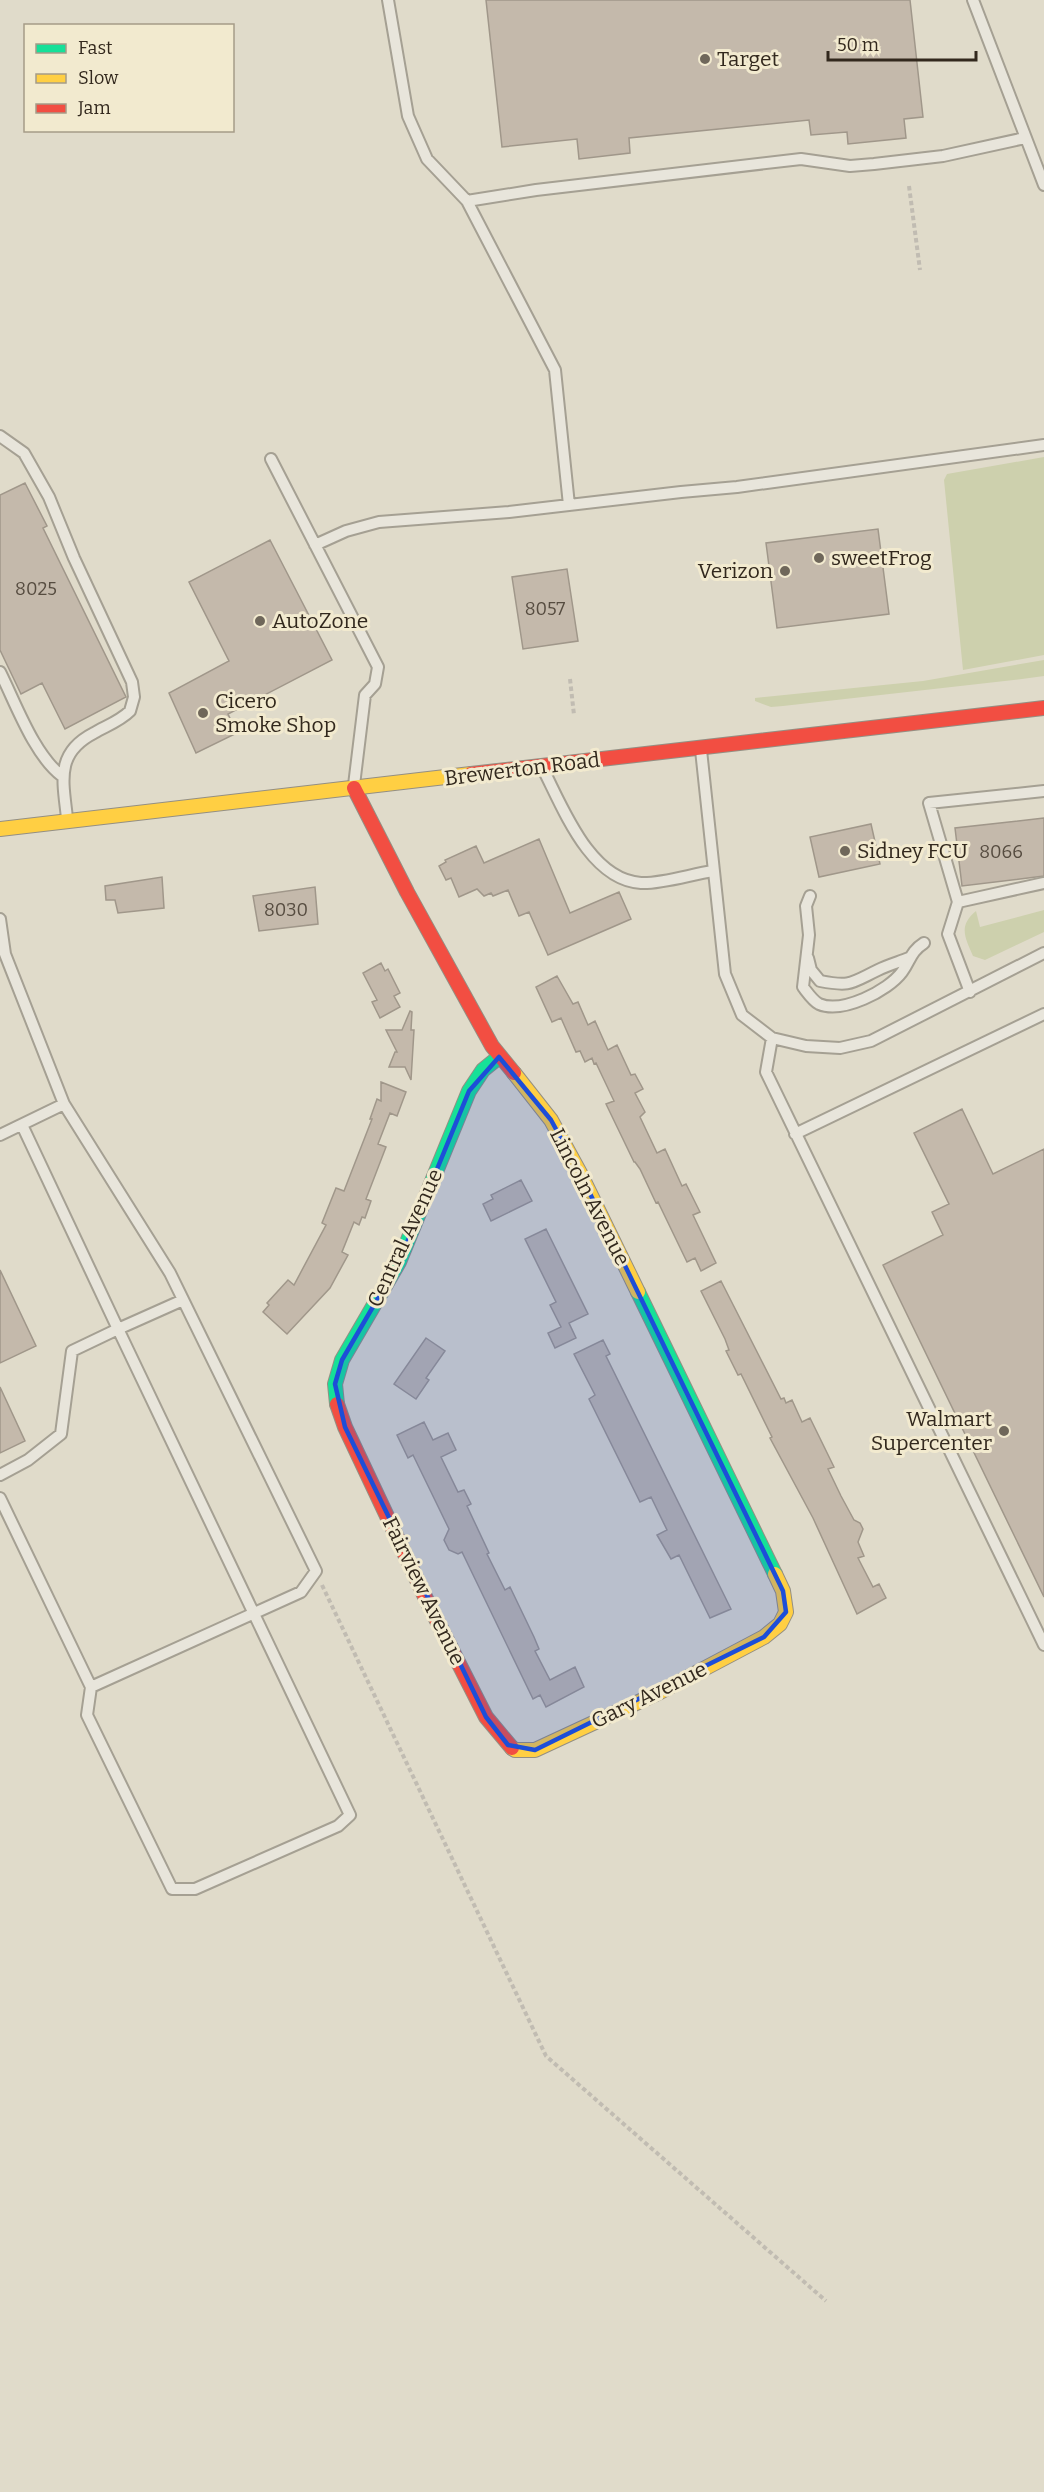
<svg xmlns="http://www.w3.org/2000/svg" width="1044" height="2492" font-family="Bitter,serif">
<rect width="100%" height="100%" fill="#e0dbca"/>
<path fill="#cdd0ad" d="M1044 457V655L963 670 944 480 947 474Z
M1044 660V676L1022 679 783 706 771 707 755 701V698L923 681Z
M1044 910V932L985 960 973 956C965 937 958 926 976 911L980 927Z"/>
<path fill="#c4b9ab" stroke="#a0978a" stroke-width="1.5" d="M486 0H910L923 117 904 119 906 138 848 144 847 132 811 135 809 120 629 138 630 153 579 159 577 139 502 147Z
M25 483 47 526 43 528 126 697 65 729 42 683 21 694 0 650V495Z
M878 529 889 614 777 628 766 543Z
M270 540 332 660 228 714 237 733 196 753 169 693 229 661 189 582Z
M567 569 578 641 523 649 512 577Z
M1044 818V876L962 886 955 828Z
M871 824 880 864 819 877 810 837Z
M539 839 570 913 619 892 631 919 548 955 529 912 519 916 508 890 493 896 491 893 484 896 477 889 459 897 451 878 446 880 439 866 446 862 445 860 476 846 484 863Z
M162 877 164 908 118 913 115 900H106L105 886Z
M315 887 318 924 259 931 253 896Z
M381 963 385 971 388 969 400 993 394 996 400 1007 380 1018 372 1002 377 1000 363 973Z
M557 976 573 1004 578 1002 588 1025 595 1021 608 1050 617 1045 631 1075 635 1074 643 1089 635 1093 645 1112 640 1117 657 1153 665 1149 682 1186 686 1184 700 1212 693 1215 716 1263 701 1271 695 1258 687 1262 658 1202 656 1203 640 1169 635 1162H634L606 1104 614 1101 596 1063 594 1064 592 1058 585 1062 580 1051 576 1052 561 1018 552 1022 536 987Z
M410 1011 412 1012 411 1030H414L411 1080 405 1067H389L395 1052H397L386 1030H402Z
M381 1082 406 1092 397 1116 390 1113 378 1144 386 1147 366 1199 371 1201 365 1218 362 1217 359 1225 354 1222 342 1252 348 1255 330 1288 287 1334 263 1312 269 1305 267 1303 288 1280 294 1285 326 1225 322 1223 336 1188 344 1191 372 1119H370L377 1099 381 1101Z
M962 1109 993 1174 1044 1149V1597L883 1265 943 1235 932 1212 949 1204 914 1133Z
M521 1180 532 1201 491 1221 483 1204 493 1199 491 1195Z
M546 1229 588 1314 569 1323 576 1338 555 1348 548 1333 561 1327 550 1305 556 1302 525 1239Z
M0 1270 36 1346 0 1363Z
M721 1281 781 1399 784 1398 786 1403 792 1400 802 1422 810 1418 834 1467 828 1469 841 1496 854 1520 860 1523 863 1529 858 1542 864 1556 858 1558 873 1587 879 1584 886 1598 857 1614 813 1518 770 1438 772 1437 741 1374 738 1375 726 1351 729 1350 725 1339 701 1291Z
M426 1338 445 1351 426 1378 429 1380 416 1399 394 1384Z
M603 1340 610 1354 606 1356 731 1609 710 1618 679 1555 671 1559 657 1535 667 1530 651 1497 640 1502 589 1399 595 1395 574 1354Z
M0 1387 25 1441 0 1453Z
M424 1422 433 1440 448 1433 456 1450 441 1457 458 1492 464 1490 471 1504 467 1506 489 1553 487 1554 505 1590 510 1587 534 1637 539 1649 535 1651 550 1680 575 1667 584 1687 546 1707 540 1695 533 1699 462 1552 458 1554 449 1550 444 1540 449 1529 413 1455 408 1458 397 1435Z"/>
<g fill="none" stroke-linecap="round" stroke-linejoin="round">
<defs>
<path id="lane" d="M388 0 408 116 427 159 467 201 555 370 569 505
M973 0 1044 185
M467 201 536 190 801 159 850 166 874 164 943 156 1025 138
M0 436 24 453 49 497 74 558 132 682 134 697 130 711C120 721 106 726 94 733 55 753 63 781 67 818
M271 459 378 667 375 684 365 695 354 785
M315 545 346 531 379 522 509 512 681 492 737 487 1044 445
M0 672C16 704 34 755 62 776
M701 750 725 974 742 1015 772 1038 806 1046 840 1048 871 1041 1044 953
M543 769C563 808 590 880 641 883 662 884 692 874 713 871
M810 896 806 906 809 935 803 987C807 992 813 1001 819 1004 842 1014 888 991 902 972 911 960 910 952 924 943
M958 902 1044 883
M0 919 5 954 64 1104 0 1135
M808 958 811 970 820 981C851 987 851 983 878 970 888 965 899 962 909 958
M970 992 948 934 958 902 929 803 1044 791
M772 1038 766 1072 1044 1645
M795 1134 1044 1014
M0 1475 28 1460 61 1434 72 1351 118 1329 22 1125
M0 1498 91 1687 301 1592 316 1571 170 1273 64 1104
M91 1687 87 1715 172 1889H195L338 1826 350 1815 118 1329 183 1300"/>
<path id="fast" d="M638 1292 775 1574
M337 1404 335 1384 342 1360 399 1262 469 1091 483 1070 499 1057"/>
<path id="slow" d="M0 829 471 774
M514 1073 551 1120 580 1173 638 1292
M512 1748 515 1750H535L660 1692 764 1637 780 1624 786 1612 783 1591 775 1574"/>
<path id="jam" d="M471 774 1044 708
M354 788 407 892 492 1046 514 1073
M337 1404 345 1427 427 1601 486 1717 512 1748"/>
</defs>
<use href="#lane" stroke="#a5a093" stroke-width="14"/>
<use href="#fast" stroke="#948f83" stroke-width="16"/>
<use href="#slow" stroke="#948f83" stroke-width="16"/>
<use href="#jam" stroke="#948f83" stroke-width="16"/>
<path stroke="#c1bcb2" stroke-width="4" stroke-dasharray="4.5 3" stroke-linecap="butt" d="M909 186 920 270
M570 679 574 715
M322 1585 546 2056 826 2301"/>
<use href="#lane" stroke="#e8e5db" stroke-width="10"/>
<use href="#fast" stroke="#16e098" stroke-width="14"/>
<use href="#slow" stroke="#ffcf43" stroke-width="14"/>
<use href="#jam" stroke="#f24e42" stroke-width="14"/>
</g>
<path fill="#1d4ed8" fill-opacity="0.2" stroke="#1d4ed8" stroke-width="4.5" stroke-linejoin="round" d="M499 1057 551 1120 580 1173 783 1591 786 1612 764 1637 535 1750 508 1745 486 1717 345 1427 335 1384 342 1360 399 1262 469 1091Z"/>
<g fill="#6f675a" stroke="#f2eacf" stroke-width="2">
<circle cx="705" cy="59" r="6"/>
<circle cx="819" cy="558" r="6"/>
<circle cx="785" cy="571" r="6"/>
<circle cx="260" cy="621" r="6"/>
<circle cx="203" cy="713" r="6"/>
<circle cx="845" cy="851" r="6"/>
<circle cx="1004" cy="1431" r="6"/>
</g>
<g text-anchor="middle" dominant-baseline="central" stroke-width="6" stroke-linejoin="round" paint-order="stroke">
<g font-size="18" fill="#564c40">
<text x="36" y="589">8025</text>
<text x="545" y="609">8057</text>
<text x="1001" y="852">8066</text>
<text x="286" y="910">8030</text>
</g>
<g font-size="21" fill="#32281d" stroke="#f2eacf" text-anchor="start">
<text x="717" y="59">Target</text>
<text x="831" y="558">sweetFrog</text>
<text x="773" y="571" text-anchor="end">Verizon</text>
<text x="272" y="621">AutoZone</text>
<text x="215" y="701">Cicero<tspan x="215" dy="24">Smoke Shop</tspan></text>
<text x="857" y="851">Sidney FCU</text>
<text x="992" y="1419" text-anchor="end">Walmart<tspan x="992" dy="24">Supercenter</tspan></text>
</g>
<g font-size="21" fill="#32281d" stroke="#f2eacf">
<text transform="translate(522 769) rotate(-7)">Brewerton Road</text>
<text transform="translate(590 1197) rotate(63)">Lincoln Avenue</text>
<text transform="translate(405 1238) rotate(-65)">Central Avenue</text>
<text transform="translate(424 1591) rotate(64)">Fairview Avenue</text>
<text transform="translate(649 1695) rotate(-26)">Gary Avenue</text>
</g>
</g>
<rect x="24" y="24" width="210" height="108" fill="#f2eacf" stroke="#a59c88" stroke-width="1.5"/>
<rect x="36" y="44" width="30" height="9" fill="#16e098" stroke="#a59c88" stroke-width="1.5"/>
<text x="78" y="54" font-size="18" fill="#32281d">Fast</text>
<rect x="36" y="74" width="30" height="9" fill="#ffcf43" stroke="#a59c88" stroke-width="1.5"/>
<text x="78" y="84" font-size="18" fill="#32281d">Slow</text>
<rect x="36" y="104" width="30" height="9" fill="#f24e42" stroke="#a59c88" stroke-width="1.5"/>
<text x="78" y="114" font-size="18" fill="#32281d">Jam</text>
<path d="M828 51v9h148v-9" fill="none" stroke="#32281d" stroke-width="3"/>
<text x="837" y="51" font-size="18" fill="#32281d" stroke="#f2eacf" stroke-width="4.5" paint-order="stroke">50 m</text>
</svg>
